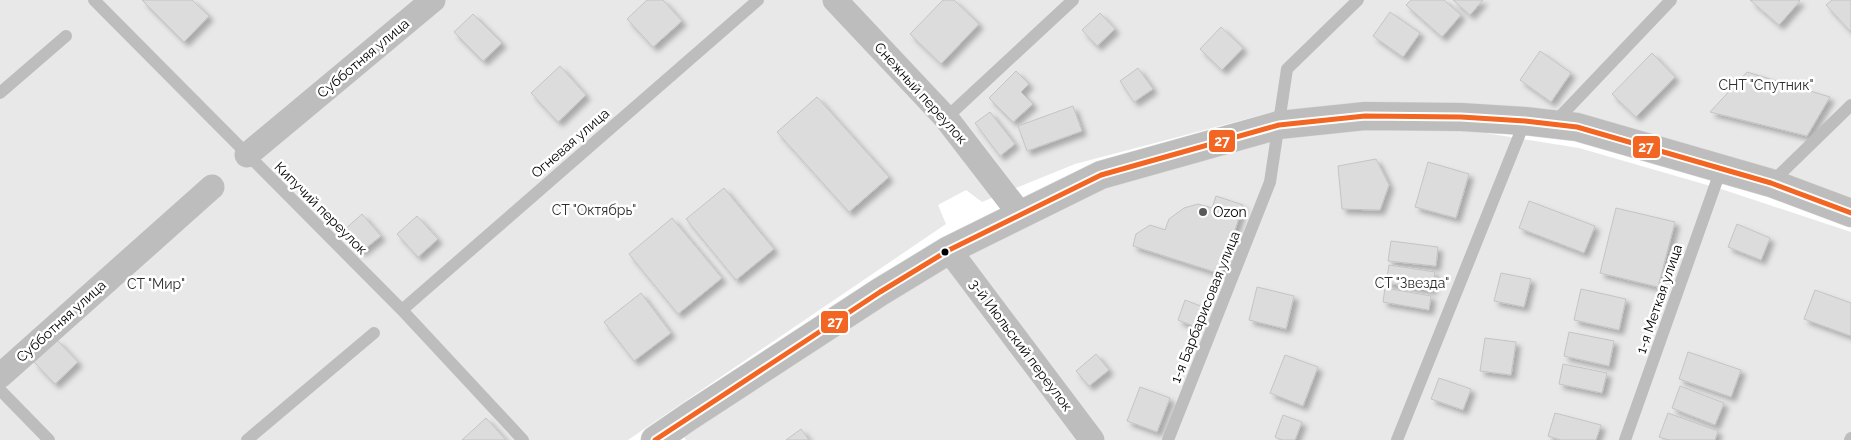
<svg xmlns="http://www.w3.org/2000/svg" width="1851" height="440" font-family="Raleway,sans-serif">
<defs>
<filter id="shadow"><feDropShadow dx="4.5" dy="4.5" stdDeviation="2.5" flood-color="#0004"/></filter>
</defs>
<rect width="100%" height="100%" fill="#fff"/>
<path fill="#e8e8e8" d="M0 0H1851V204L1654 138 1273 112 1075 164 982 202 966 190 938 205 946 224 628 440H0Z
M1429 124 1579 148 1721 189 1851 232V440H686L675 425 954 244 1188 155 1286 132Z"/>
<path fill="#dcdcdc" stroke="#c4c4c4" filter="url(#shadow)" d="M142 0H192L209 16 184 42Z
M647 0H663L682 21 653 47 627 19Z
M943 0H954L979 24 941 64 910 34Z
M1411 0H1444L1461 15 1442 37 1406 5Z
M1453 0H1483L1470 15Z
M1750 0H1799L1800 1 1779 25Z
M1832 0H1851V32L1826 5Z
M1390 12 1420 33 1403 57 1373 36Z
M1100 13 1115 29 1097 46 1082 30Z
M473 14 502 43 483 61 454 32Z
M1221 27 1243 48 1222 70 1200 49Z
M1540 51 1571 73 1551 102 1520 80Z
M1652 53 1675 77 1636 117 1612 94Z
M560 66 586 95 558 122 531 93Z
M1138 68 1153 89 1134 102 1120 81Z
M1016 71 1029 84 1021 92 1033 104 1013 122 989 98Z
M1747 72 1830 97 1807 136 1710 112Z
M817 97 889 177 849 212 777 132Z
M1073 106 1082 131 1027 151 1018 126Z
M990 112 1015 144 1000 156 975 123Z
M1376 159 1389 185 1380 210 1342 209 1338 166Z
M1428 162 1469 174 1456 218 1415 207Z
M724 188 774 249 736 280 686 219Z
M1216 196 1243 205 1221 274 1133 246 1136 234 1150 225 1165 230 1169 219 1184 208 1198 204 1212 208Z
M1529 201 1595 226 1584 253 1519 228Z
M1616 208 1675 222 1658 287 1600 273Z
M362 214 381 236 361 252 343 231Z
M417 216 438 239 418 257 397 234Z
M672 218 722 278 678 314 629 254Z
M1737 224 1770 238 1761 260 1728 247Z
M1391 241 1438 247 1436 266 1388 261Z
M1389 265 1435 272 1432 290 1386 283Z
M1501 273 1531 279 1524 307 1494 301Z
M1257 287 1294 296 1286 329 1249 320Z
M1385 288 1431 296 1429 310 1383 302Z
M1581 289 1626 299 1619 330 1574 320Z
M1815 290 1851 303V336L1804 319Z
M641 293 671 333 634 361 604 322Z
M1185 300 1203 307 1196 327 1178 320Z
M1569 332 1614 341 1609 366 1564 356Z
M1485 338 1516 342 1511 375 1480 371Z
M57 340 78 362 55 384 34 362Z
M1688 352 1741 370 1731 397 1679 379Z
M1096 354 1109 370 1089 386 1076 371Z
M1285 355 1318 367 1303 406 1270 393Z
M1563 364 1607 373 1602 393 1559 384Z
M1439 378 1471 389 1463 410 1431 399Z
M1680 386 1724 403 1715 425 1672 408Z
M1140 387 1170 398 1157 432 1127 421Z
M1555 413 1601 425 1596 440H1561L1548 436Z
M1668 413 1718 431 1715 440H1669L1659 437Z
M1283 415 1302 422 1295 440H1282L1275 437Z
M486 418 506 440H462Z
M801 429 809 440H786Z"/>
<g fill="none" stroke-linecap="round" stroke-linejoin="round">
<defs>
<path id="primary" d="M655 440 690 416 880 292 949 250 1101 175 1279 125 1365 116 1461 117 1525 121 1577 127 1771 183 1851 213"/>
</defs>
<use href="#primary" stroke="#dbdbdb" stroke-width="29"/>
<path stroke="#bdbdbd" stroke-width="12" d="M94 0 402 310 523 440
M0 93 66 36
M946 118 1073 0
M1554 123 1671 0
M1771 183 1851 105
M402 310 758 0
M0 390 49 440
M247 440 374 333
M1168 440 1270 182 1287 69 1358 0
M1397 440 1525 121
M1625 440 1721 169
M1850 440 1851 438"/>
<path stroke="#bdbdbd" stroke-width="25" d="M835 0 946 118 1020 214
M247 155 433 0
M949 250 1092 440
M0 376 212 187"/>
<use href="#primary" stroke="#bdbdbd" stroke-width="28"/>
<defs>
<path id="bus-1" d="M655 440 880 292 949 250 1101 175 1279 125 1365 116 1461 117 1525 121 1577 127 1771 183 1851 213"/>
</defs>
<use href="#bus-1" stroke="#fff" stroke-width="9"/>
<use href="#bus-1" stroke="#f26522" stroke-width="5"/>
</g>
<circle fill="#595959" stroke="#fff" stroke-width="2" cx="1203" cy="212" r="5"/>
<circle fill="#000" stroke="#fff" stroke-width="2" cx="945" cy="252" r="4.5"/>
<g text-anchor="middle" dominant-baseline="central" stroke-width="5" stroke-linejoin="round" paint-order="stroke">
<g font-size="14" fill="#000" stroke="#fff">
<text transform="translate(363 58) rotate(-40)">Субботняя улица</text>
<text transform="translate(921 93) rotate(48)">Снежный переулок</text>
<text transform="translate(570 143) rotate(-41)">Огневая улица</text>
<text transform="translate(321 208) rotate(45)">Кипучий переулок</text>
<text transform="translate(1659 299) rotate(-71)">1-я Меткая улица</text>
<text transform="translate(1205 307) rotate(-68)">1-я Барбарисовая улица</text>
<text transform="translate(61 321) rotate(-42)">Субботняя улица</text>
<text transform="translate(1021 345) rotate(53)">3-й Июльский переулок</text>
</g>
<g font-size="14" fill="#2d2d2d" stroke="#fff">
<text x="1766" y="85">СНТ "Спутник"</text>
<text x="594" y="210">СТ "Октябрь"</text>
<text x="1412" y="283">СТ "Звезда"</text>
<text x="156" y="284">СТ "Мир"</text>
</g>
<g font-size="14" fill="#000" stroke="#fff" text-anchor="start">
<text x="1213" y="212">Ozon</text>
</g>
</g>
<g stroke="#fff" stroke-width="2">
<rect x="1208" y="129" width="28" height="24" rx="5" fill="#f26522"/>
<rect x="1632" y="135" width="29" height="24" rx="5" fill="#f26522"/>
<rect x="820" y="310" width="29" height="24" rx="5" fill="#f26522"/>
</g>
<g font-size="14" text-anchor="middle" font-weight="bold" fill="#fff">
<text x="1222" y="146">27</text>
<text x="1646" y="152">27</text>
<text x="835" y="327">27</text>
</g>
</svg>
